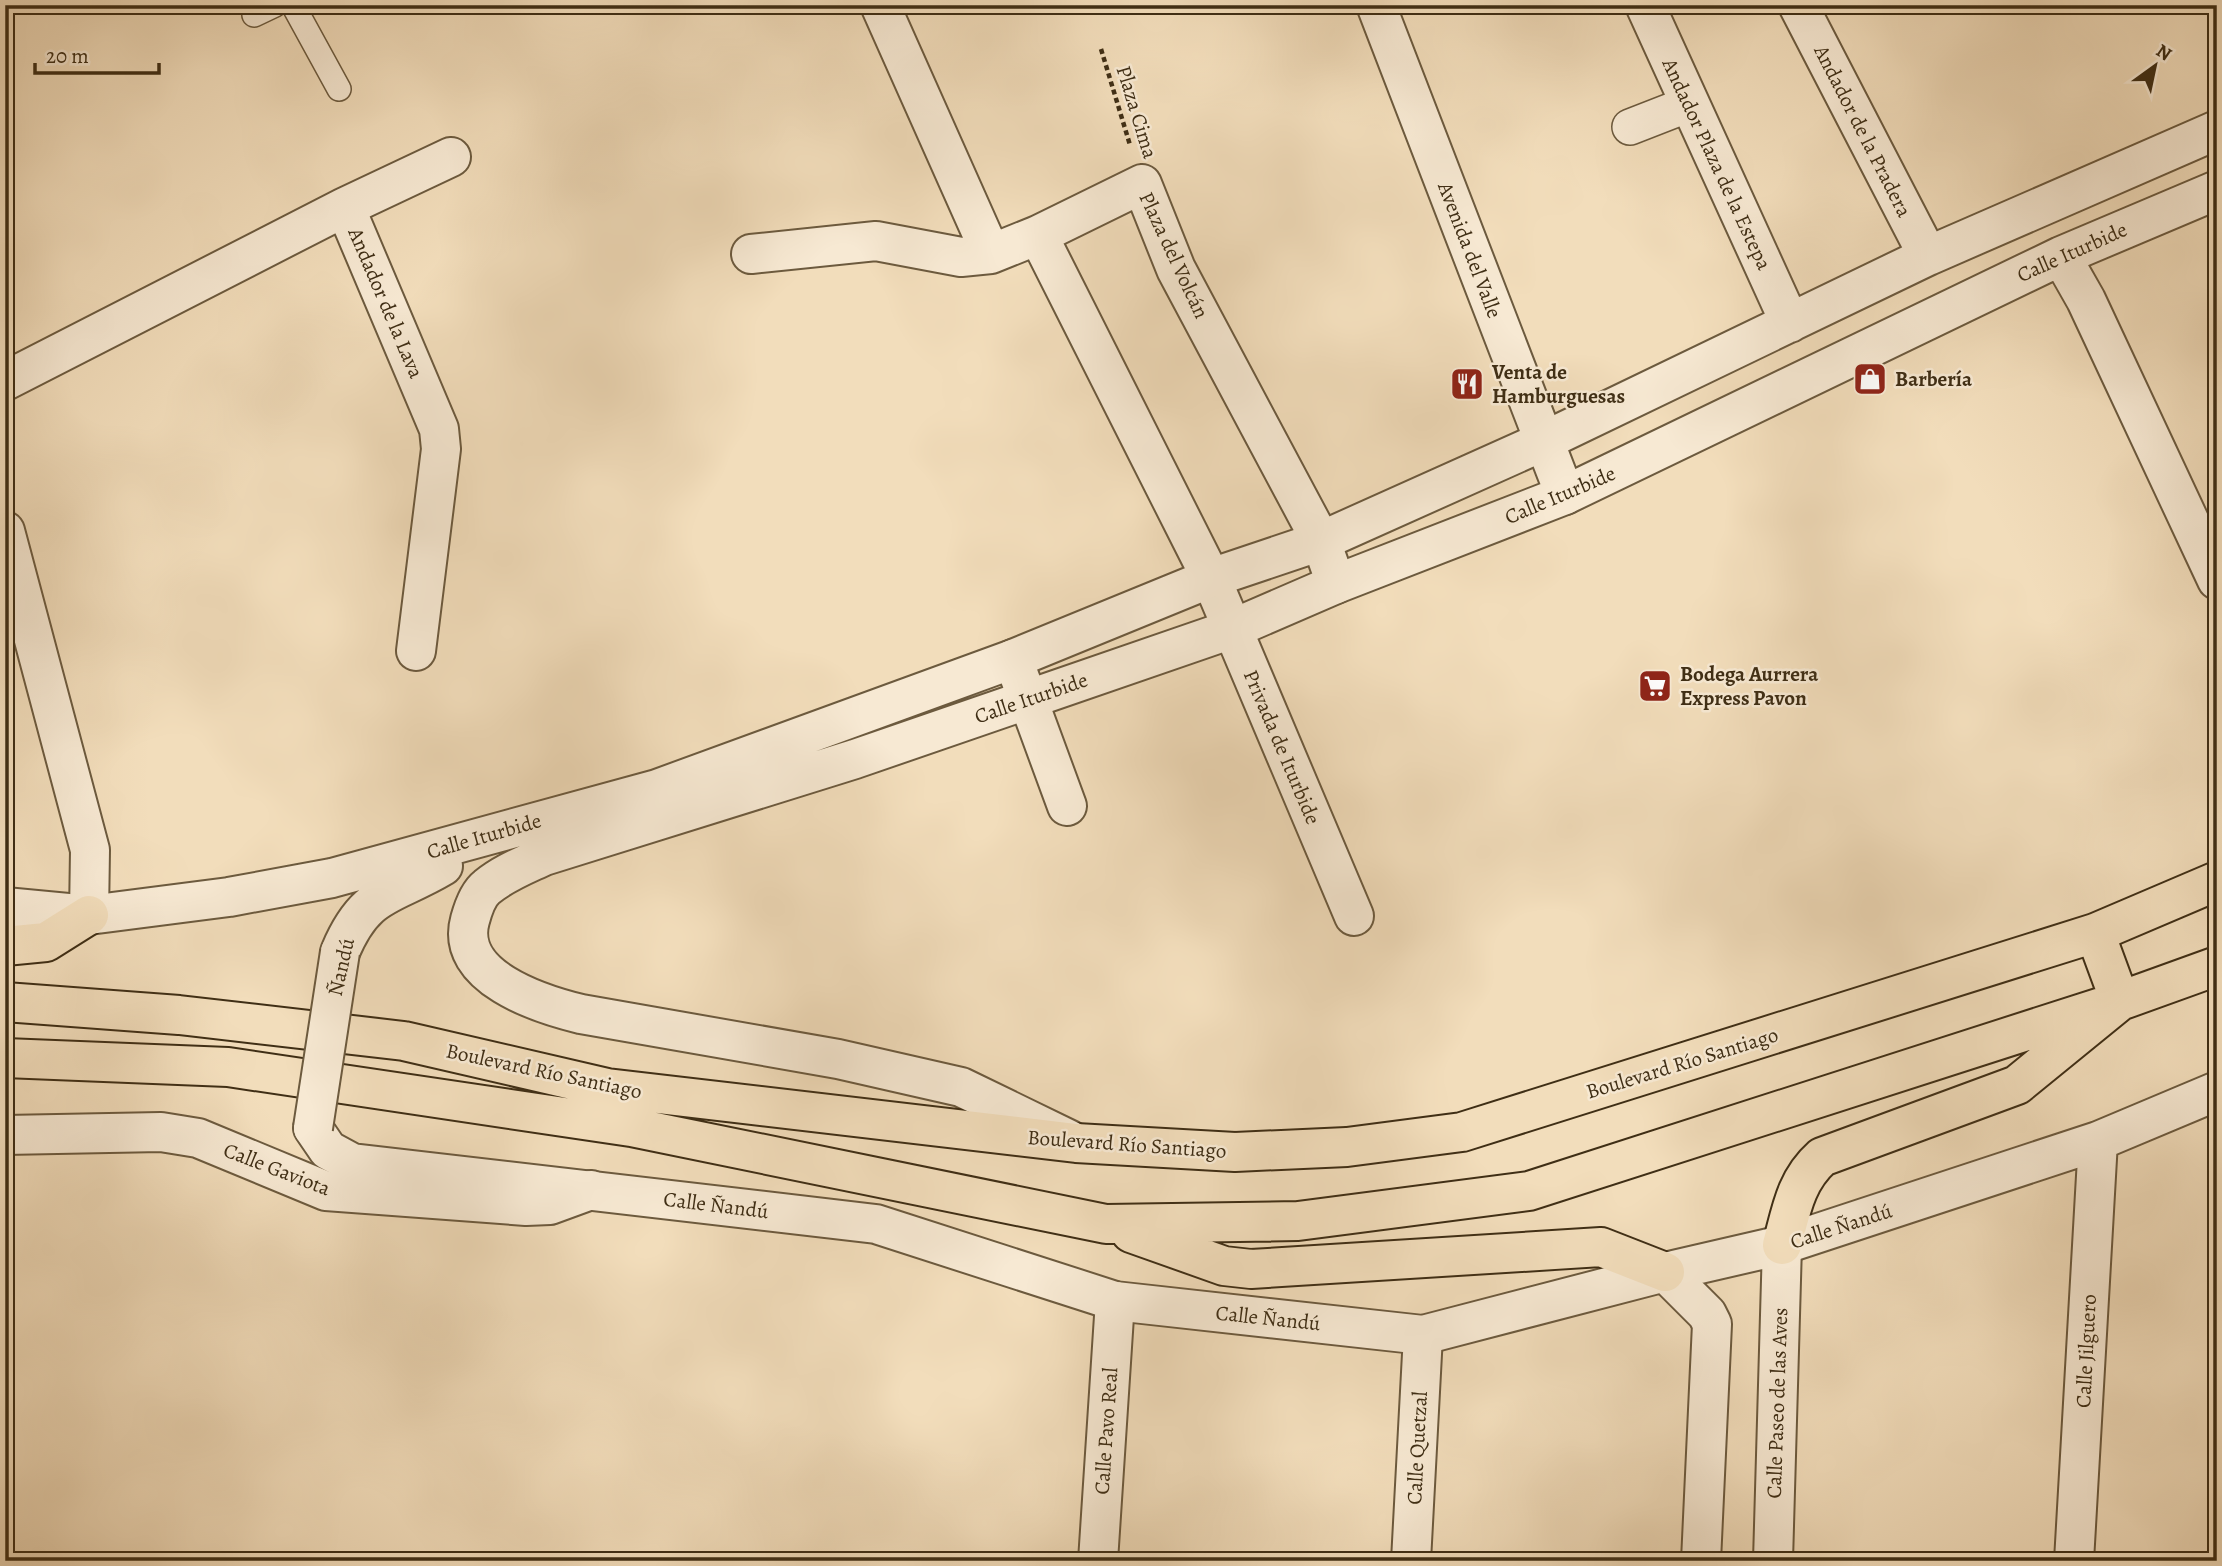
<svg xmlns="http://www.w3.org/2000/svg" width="2222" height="1566" font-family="Alegreya,serif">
<rect width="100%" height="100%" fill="#f2ddbb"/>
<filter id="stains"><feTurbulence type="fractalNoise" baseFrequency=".00286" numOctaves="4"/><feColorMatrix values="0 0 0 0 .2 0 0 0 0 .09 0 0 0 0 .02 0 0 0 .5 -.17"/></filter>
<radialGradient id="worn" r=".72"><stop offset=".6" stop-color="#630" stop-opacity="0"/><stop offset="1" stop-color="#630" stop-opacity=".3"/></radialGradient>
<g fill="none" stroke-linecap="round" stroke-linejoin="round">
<defs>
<path id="service" d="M293 5 339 89
M254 15 275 5"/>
<path id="pedestrian" d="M1630 127 1689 104"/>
<path id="minor" d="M880 5 991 254
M1645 5 1790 323
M1798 5 1928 256
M345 207 439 429 441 449 416 651
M1038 235 1211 578 1354 916
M751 254 876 241 961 257 991 254 1038 235 1142 184 1176 269 1321 541 1336 584
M2061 256 2086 300 2217 580
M5 381 345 207 451 157
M1544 441 1928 256 2217 130
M1565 495 2061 256 2217 190
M5 531 90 850 89 915
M1013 659 1067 806
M5 1135 161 1132 198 1138 326 1191 526 1206 550 1205 591 1190
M1782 1245 2098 1141 2217 1091
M1098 1561 1115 1301
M1411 1561 1423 1335
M2074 1561 2098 1141"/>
<path id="tertiary" d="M5 907 89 915 229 897 332 878 657 789 1013 659 1211 578 1321 541 1544 441
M340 952C366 890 391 897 443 866
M313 1128 328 1150 352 1163 876 1224 1115 1301 1423 1335 1665 1272 1782 1245 1773 1561
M1070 1140 961 1087 838 1059 581 1014C540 1004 454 977 470 920 473 909 478 894 487 887 504 873 525 865 544 856L855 759 1232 629 1336 584 1565 495 1376 5
M1665 1272 1707 1314 1712 1324 1701 1561"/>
<path id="primary" d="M5 946 46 942 89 915
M5 1002 179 1015 404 1041 607 1088 1076 1143 1235 1152 1347 1147 1462 1132 2095 933 2217 881
M5 1058 228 1067 631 1127 1106 1224 1298 1221 1529 1191 2120 1001 2217 966
M1131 1233 1224 1266 1251 1269 1601 1247 1665 1272
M1782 1245C1791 1212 1795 1181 1822 1157L2017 1085 2120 1001 2095 933"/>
</defs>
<use href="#service" stroke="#6c5a3e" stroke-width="26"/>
<use href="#pedestrian" stroke="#6c5a3e" stroke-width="38"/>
<use href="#minor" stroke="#6c5a3e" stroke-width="42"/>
<use href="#tertiary" stroke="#6c5a3e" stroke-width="42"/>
<use href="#primary" stroke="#3f2e15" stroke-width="42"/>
<path stroke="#3f2e15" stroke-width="4.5" stroke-dasharray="5 3.5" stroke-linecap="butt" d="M1101 49 1130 145"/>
<use href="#service" stroke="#f7e9d3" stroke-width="23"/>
<use href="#pedestrian" stroke="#f7e9d3" stroke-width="35"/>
<use href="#minor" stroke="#f7e9d3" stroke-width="38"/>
<use href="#tertiary" stroke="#f7e9d3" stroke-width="38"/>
<use href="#primary" stroke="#f2ddbb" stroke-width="38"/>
<defs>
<path id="tertiary-bridge" d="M313 1128 340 952"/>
</defs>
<use href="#tertiary-bridge" stroke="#6c5a3e" stroke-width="42" stroke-linecap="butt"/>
<use href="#tertiary-bridge" stroke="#f7e9d3" stroke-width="38"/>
</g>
<defs>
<symbol id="shop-square" viewBox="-11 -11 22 22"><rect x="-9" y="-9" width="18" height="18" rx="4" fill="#8f2418" stroke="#f7e9d3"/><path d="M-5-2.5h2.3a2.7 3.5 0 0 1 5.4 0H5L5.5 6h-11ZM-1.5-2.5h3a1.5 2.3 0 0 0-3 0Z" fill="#fff"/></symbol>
<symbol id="restaurant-square" viewBox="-11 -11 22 22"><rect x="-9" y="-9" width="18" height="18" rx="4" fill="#8f2418" stroke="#f7e9d3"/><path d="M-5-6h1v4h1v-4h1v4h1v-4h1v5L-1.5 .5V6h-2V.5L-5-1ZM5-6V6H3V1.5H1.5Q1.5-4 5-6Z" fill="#fff"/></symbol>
<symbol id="supermarket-square" viewBox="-11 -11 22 22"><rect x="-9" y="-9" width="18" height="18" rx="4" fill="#8f2418" stroke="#f7e9d3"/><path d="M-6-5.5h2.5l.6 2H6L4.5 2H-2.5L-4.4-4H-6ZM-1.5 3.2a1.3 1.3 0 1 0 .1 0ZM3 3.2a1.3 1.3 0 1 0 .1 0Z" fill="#fff"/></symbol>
</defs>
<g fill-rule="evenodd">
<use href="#shop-square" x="1851" y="360" width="38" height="38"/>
<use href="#restaurant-square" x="1448" y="365" width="38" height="38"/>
<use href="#supermarket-square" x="1636" y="667" width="38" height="38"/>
</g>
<g text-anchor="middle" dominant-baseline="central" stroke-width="5" stroke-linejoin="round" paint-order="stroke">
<g font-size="21" fill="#3f2e15" stroke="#f7e9d3">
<text transform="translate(1137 112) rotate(73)">Plaza Cima</text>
<text transform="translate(1863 131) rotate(63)">Andador de la Pradera</text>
<text transform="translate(1717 164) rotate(65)">Andador Plaza de la Estepa</text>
<text transform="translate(1470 250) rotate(69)">Avenida del Valle</text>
<text transform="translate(2072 252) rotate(-24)">Calle Iturbide</text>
<text transform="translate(1174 255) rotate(65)">Plaza del Volcán</text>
<text transform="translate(386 303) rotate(67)">Andador de la Lava</text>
<text transform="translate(1560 495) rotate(-23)">Calle Iturbide</text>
<text transform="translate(1031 698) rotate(-19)">Calle Iturbide</text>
<text transform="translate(1282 747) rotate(67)">Privada de Iturbide</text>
<text transform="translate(484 836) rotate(-16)">Calle Iturbide</text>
<text transform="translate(341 967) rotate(-77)">Ñandú</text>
<text transform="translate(1682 1063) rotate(-17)">Boulevard Río Santiago</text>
<text transform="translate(544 1071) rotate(12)">Boulevard Río Santiago</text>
<text transform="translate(1127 1144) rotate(4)">Boulevard Río Santiago</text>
<text transform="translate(277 1169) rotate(21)">Calle Gaviota</text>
<text transform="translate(716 1205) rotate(7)">Calle Ñandú</text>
<text transform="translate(1841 1226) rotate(-18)">Calle Ñandú</text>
<text transform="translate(1268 1318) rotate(6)">Calle Ñandú</text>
<text transform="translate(2086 1351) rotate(-87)">Calle Jilguero</text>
<text transform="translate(1777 1403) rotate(-88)">Calle Paseo de las Aves</text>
<text transform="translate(1106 1431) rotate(-86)">Calle Pavo Real</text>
<text transform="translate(1417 1448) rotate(-87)">Calle Quetzal</text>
</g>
<g font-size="21" font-weight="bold" fill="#3f2e15" stroke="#f7e9d3" text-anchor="start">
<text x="1492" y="372">Venta de<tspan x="1492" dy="24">Hamburguesas</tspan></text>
<text x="1895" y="379">Barbería</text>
<text x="1680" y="674">Bodega Aurrera<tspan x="1680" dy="24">Express Pavon</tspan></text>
</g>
</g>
<rect width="2222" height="1566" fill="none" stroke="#f2ddbb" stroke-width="28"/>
<rect x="7" y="7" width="2208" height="1552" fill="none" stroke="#3f2e15" stroke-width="3.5"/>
<rect x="14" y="14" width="2194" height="1538" fill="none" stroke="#3f2e15" stroke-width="2"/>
<g transform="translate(2155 66) rotate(33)" stroke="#f7e9d3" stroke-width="5" paint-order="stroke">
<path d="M0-5L12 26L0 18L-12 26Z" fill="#3f2e15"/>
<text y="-10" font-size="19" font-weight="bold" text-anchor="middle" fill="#3f2e15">N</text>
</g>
<path d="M35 63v10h124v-10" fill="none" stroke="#3f2e15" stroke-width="3.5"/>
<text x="46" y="63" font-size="21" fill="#3f2e15" stroke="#f7e9d3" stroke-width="5" paint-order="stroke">20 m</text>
<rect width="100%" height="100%" filter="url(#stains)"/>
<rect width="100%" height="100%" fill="url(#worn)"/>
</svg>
